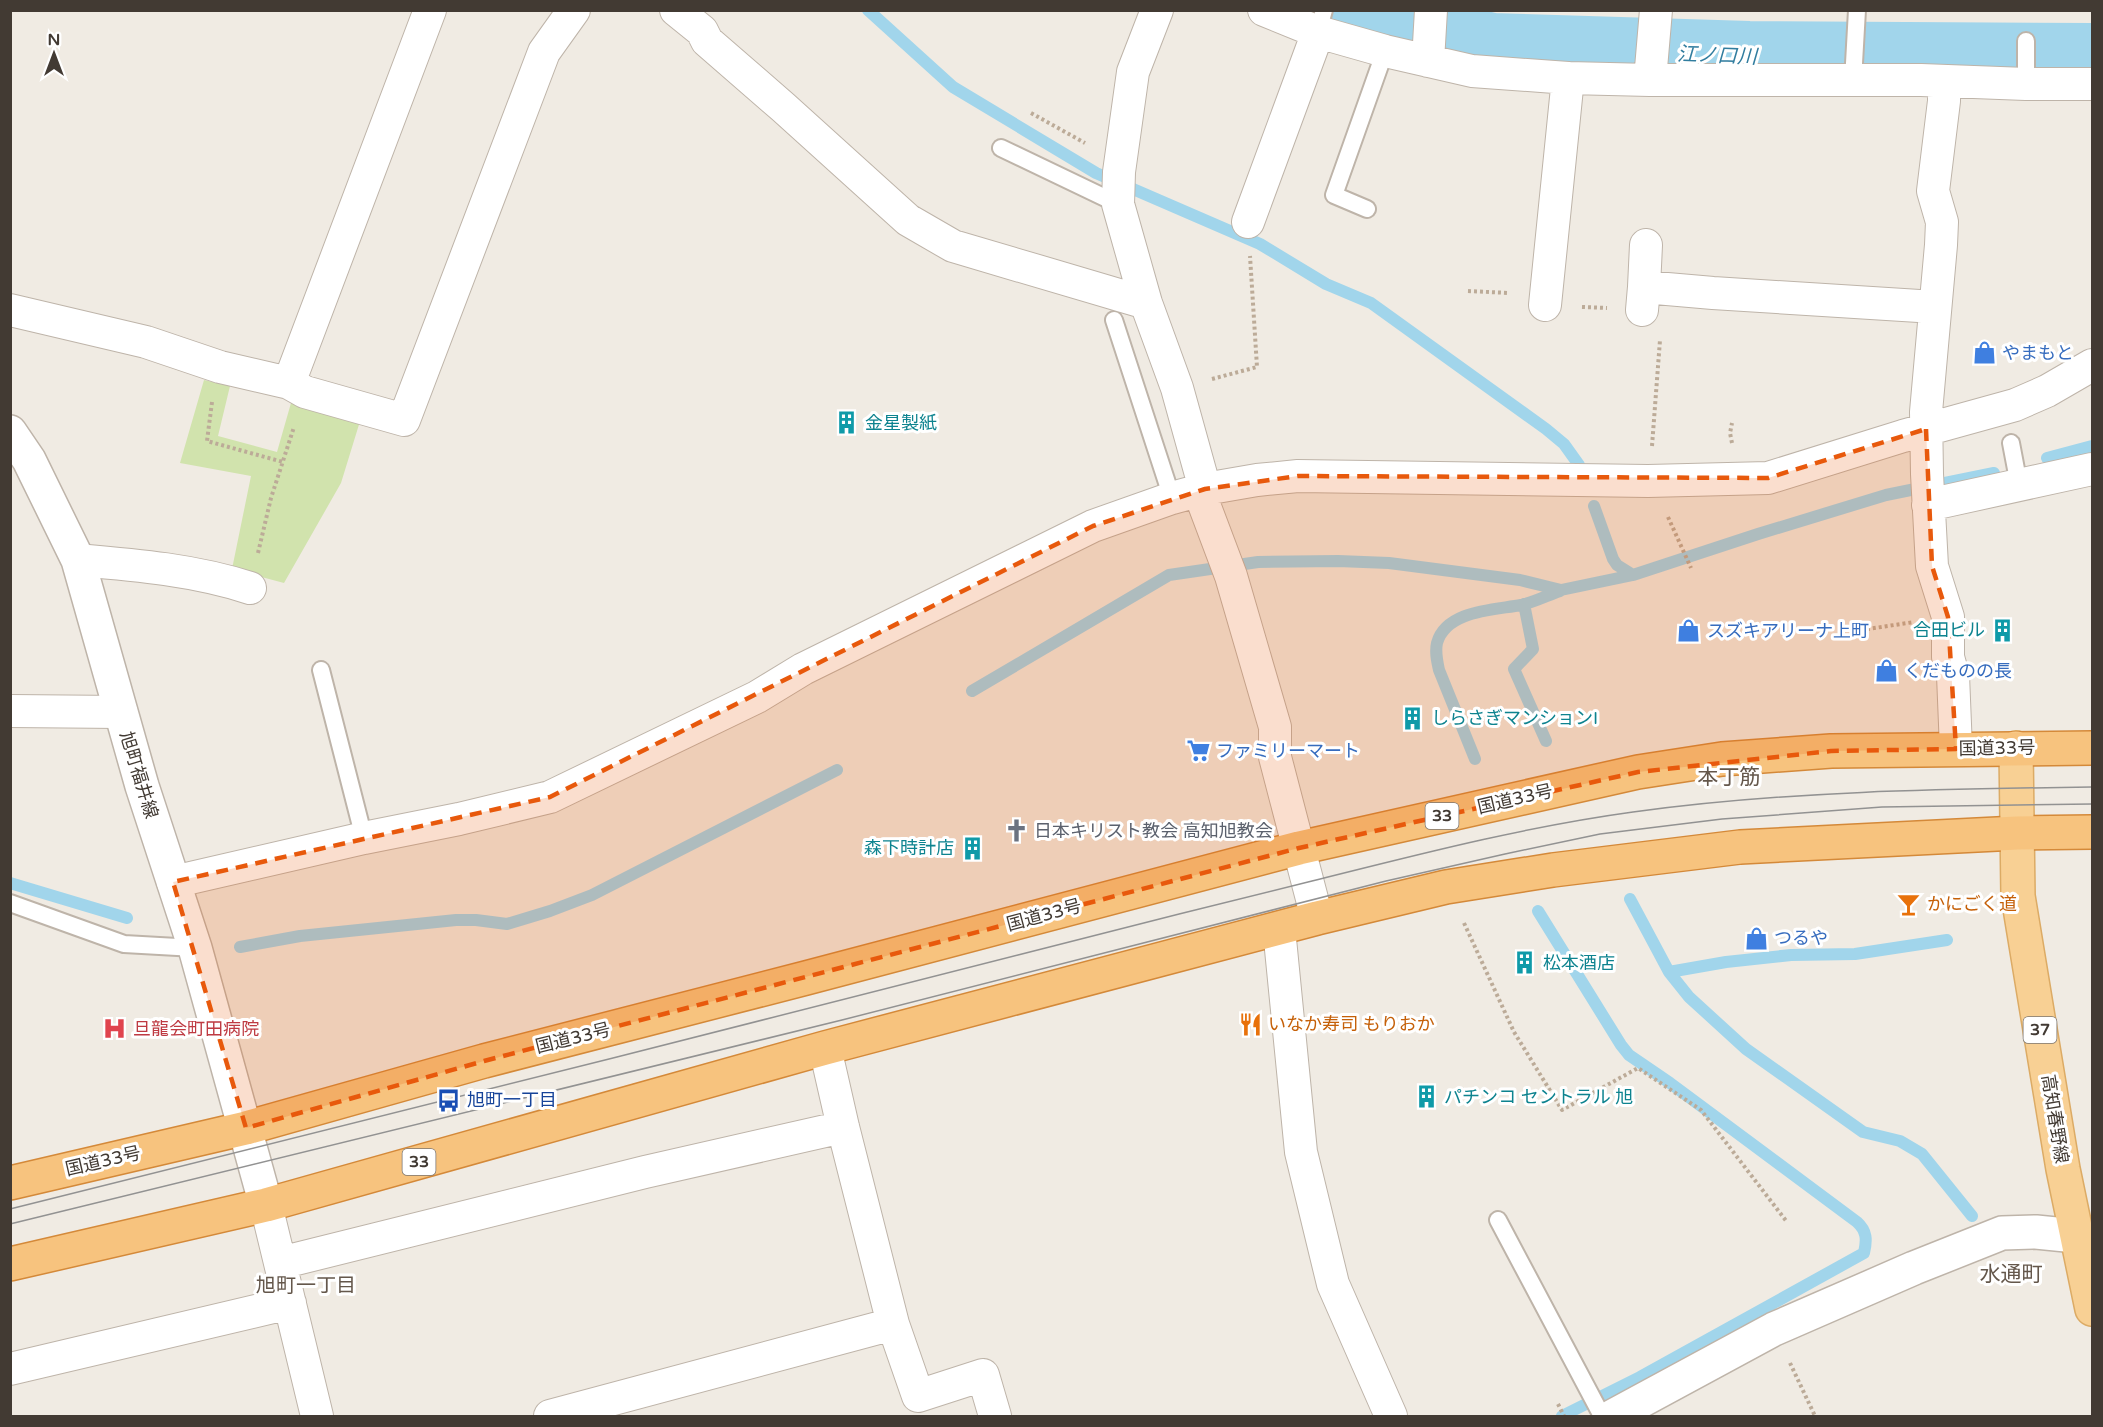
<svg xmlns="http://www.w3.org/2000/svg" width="2103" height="1427" font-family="'Varela Round','Noto Sans JP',sans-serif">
<rect width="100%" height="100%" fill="#f0ebe3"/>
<path fill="#d1e3ad" d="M204 380 230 386 218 436 277 452 293 396 361 418 341 483 284 583 232 569 251 476 180 463Z"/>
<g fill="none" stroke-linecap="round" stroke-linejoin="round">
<path stroke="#a1d5eb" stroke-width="12" d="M868 10 953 87 1096 173 1260 244 1326 284 1371 303 1546 429 1564 444 1579 465
M2047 458 2092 446
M1594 506 1613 559 1617 565 1633 575
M1524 604 1533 649 1514 669 1546 741
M972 691 1169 575 1258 562 1338 561 1389 563 1520 580 1561 590 1633 575 1758 534 1886 495 1994 473
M1475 759 1439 670C1437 661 1435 652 1437 643 1446 610 1495 610 1521 605 1535 602 1548 595 1560 591
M10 883 127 918
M1630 899 1669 972 1726 962 1791 955 1855 954 1947 940
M1538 911 1621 1045 1629 1055 1670 1083 1857 1222C1867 1231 1867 1240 1864 1253L1640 1377 1562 1416
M240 947 300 936 456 920H476L507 924 550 911 592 895 837 770
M1669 972 1689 997 1746 1049 1863 1132 1900 1141 1922 1154 1972 1216"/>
<path stroke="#a1d5eb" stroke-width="72" d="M1347 10 1419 32 1492 49 1749 57 2092 59"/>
<defs>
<path id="service" d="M1318 32 1324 10
M2026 41V84
M1853 81 1857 10
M1001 148 1118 204
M1367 209 1334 195 1385 51
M1114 320 1172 498
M2011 443 2019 485
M321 670 364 838
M10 903 124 944 195 948
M1498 1220 1602 1416"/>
<path id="minor" d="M676 10 702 31 707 41 783 107 908 220 953 246 1146 303
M1157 10 1133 72 1119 172 1118 204 1146 303 1177 388 1205 489
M1264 10 1318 32 1385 51 1472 71 1568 78 1650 80H1921L2026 84H2092
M1428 61 1431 10
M1650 80 1656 10
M1944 81V101L1933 191 1942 222 1941 245 1926 412 1927 474 1932 566 1948 617V657L1953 675 1956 749
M1248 222 1318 32
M1644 287 1646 245
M1545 305 1568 78
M10 310 146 342 220 367 289 383 305 392 404 420 544 52 574 10
M1642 310 1644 287 1713 293 1935 307
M289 383 430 10
M1199 491 1231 576 1275 727V757L1317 918
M1928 505 2092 469
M78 560C136 565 195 570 250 588
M10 711 121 712
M173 882 364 838 459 819 550 797 757 697 803 669 1093 526 1172 498 1205 489 1257 480 1298 476 1648 481 1768 478 1903 436 2015 405 2047 391 2092 365
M1279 929 1301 1152 1333 1284 1391 1416
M825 1048 843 1127 893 1324 918 1396 983 1375 995 1416
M266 1205 317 1416
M280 1263 645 1172 843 1127
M10 1369 290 1303
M550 1416 893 1324"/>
<path id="tertiary" d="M10 432 29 460 78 560 142 786 195 948 266 1205
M1613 1416 1774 1329 1914 1268 2002 1233 2036 1232 2076 1236"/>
<path id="primary" d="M2016 748 2018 896 2063 1169 2092 1309"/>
<path id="trunk" d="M10 1183 246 1128 484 1061 806 978 1299 848 1638 772 1722 759 1831 751 2092 748
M10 1264 266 1205 825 1048 1317 918 1446 887 1553 870 1740 847 2017 833 2092 832"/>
</defs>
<use href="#service" stroke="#beb4a9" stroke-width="20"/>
<use href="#minor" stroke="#beb4a9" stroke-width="34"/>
<use href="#tertiary" stroke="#beb4a9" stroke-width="36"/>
<use href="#primary" stroke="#dcab65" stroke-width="36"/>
<use href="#trunk" stroke="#d48939" stroke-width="36"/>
<path stroke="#bcab98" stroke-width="4" stroke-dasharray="3 3" stroke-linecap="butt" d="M1031 113 1085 143
M1468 291 1509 293
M1582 307 1607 308
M1212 379 1257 367 1250 256
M212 402 207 441 283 462
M1732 443 1730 433 1732 423
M1652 446 1660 340
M1668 517 1691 568
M258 553 271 498 294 427
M1855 631 1914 622
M1464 923 1514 1032 1562 1110 1638 1068 1701 1110 1787 1222
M1790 1363 1815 1416
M1558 1404 1564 1416"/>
<use href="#service" stroke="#fff" stroke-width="16"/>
<use href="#minor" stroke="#fff" stroke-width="32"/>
<use href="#tertiary" stroke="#fff" stroke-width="33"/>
<use href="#primary" stroke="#f8d094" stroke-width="33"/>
<use href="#trunk" stroke="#f7c37e" stroke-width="33"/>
<path stroke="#929292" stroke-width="1.5" d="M10 1209C347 1127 682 1040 1018 955 1115 930 1211 906 1308 882 1416 855 1523 827 1633 812 1785 791 1939 789 2092 787
M10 1224 842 1020 1386 881 1505 854 1600 834 1722 819 1882 807 2092 804"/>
</g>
<path fill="#e8590c" fill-opacity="0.2" stroke="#e8590c" stroke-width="4.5" stroke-dasharray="12 8" stroke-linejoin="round" d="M1926 429 1932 566 1948 617 1956 749 1831 751 1638 772 1299 848 484 1061 246 1128 173 882 550 797 1093 526 1205 489 1298 476 1768 478Z"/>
<defs>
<symbol id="shop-bare" viewBox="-9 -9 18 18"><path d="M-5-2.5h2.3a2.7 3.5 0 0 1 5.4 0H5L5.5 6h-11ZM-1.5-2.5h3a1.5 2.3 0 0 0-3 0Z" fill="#3f7fe0" stroke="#fff" stroke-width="2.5" paint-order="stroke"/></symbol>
<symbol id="building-bare" viewBox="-9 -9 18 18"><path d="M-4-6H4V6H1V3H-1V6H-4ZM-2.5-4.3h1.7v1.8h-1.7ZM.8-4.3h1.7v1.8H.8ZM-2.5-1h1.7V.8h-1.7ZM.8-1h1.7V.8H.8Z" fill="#0f9aa8" stroke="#fff" stroke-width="2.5" paint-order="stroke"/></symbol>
<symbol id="supermarket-bare" viewBox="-9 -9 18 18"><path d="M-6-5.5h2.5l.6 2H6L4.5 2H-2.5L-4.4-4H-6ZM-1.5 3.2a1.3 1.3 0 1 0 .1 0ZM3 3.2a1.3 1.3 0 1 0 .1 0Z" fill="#3f7fe0" stroke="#fff" stroke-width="2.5" paint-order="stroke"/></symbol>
<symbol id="church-bare" viewBox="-9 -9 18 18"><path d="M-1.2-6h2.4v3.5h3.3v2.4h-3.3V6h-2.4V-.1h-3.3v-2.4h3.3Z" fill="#6b7280" stroke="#fff" stroke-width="2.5" paint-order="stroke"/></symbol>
<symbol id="bar-bare" viewBox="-9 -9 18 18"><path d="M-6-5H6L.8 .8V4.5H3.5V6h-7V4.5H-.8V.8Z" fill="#e8710a" stroke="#fff" stroke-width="2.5" paint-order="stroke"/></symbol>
<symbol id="restaurant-bare" viewBox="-9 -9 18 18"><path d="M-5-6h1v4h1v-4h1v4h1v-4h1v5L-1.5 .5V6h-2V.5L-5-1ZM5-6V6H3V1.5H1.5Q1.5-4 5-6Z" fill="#e8710a" stroke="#fff" stroke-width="2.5" paint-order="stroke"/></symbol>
<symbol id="hospital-bare" viewBox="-9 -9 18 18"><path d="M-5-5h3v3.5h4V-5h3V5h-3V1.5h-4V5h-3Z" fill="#e0444e" stroke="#fff" stroke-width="2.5" paint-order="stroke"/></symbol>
<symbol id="bus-bare" viewBox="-9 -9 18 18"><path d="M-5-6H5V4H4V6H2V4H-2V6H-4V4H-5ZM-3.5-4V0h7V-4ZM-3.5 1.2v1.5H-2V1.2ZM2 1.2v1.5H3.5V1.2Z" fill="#1a4fb4" stroke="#fff" stroke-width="2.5" paint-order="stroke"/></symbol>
</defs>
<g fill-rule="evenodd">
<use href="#shop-bare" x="1968" y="336" width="33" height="33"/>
<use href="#building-bare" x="830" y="406" width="33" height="33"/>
<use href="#building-bare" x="1986" y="614" width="33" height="33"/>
<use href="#shop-bare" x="1672" y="614" width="33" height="33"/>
<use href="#shop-bare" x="1870" y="654" width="33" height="33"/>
<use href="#building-bare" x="1396" y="702" width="33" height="33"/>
<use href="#supermarket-bare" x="1182" y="734" width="33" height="33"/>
<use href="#church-bare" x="1000" y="814" width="33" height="33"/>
<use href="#building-bare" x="956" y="832" width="33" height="33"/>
<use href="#bar-bare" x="1892" y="888" width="33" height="33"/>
<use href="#shop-bare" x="1740" y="922" width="33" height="33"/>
<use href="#building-bare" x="1508" y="946" width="33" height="33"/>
<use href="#restaurant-bare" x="1234" y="1008" width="33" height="33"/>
<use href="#hospital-bare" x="98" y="1012" width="33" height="33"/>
<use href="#building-bare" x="1410" y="1080" width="33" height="33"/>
<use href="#bus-bare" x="432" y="1084" width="33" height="33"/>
</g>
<g text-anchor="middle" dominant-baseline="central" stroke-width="6" stroke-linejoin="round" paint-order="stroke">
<g fill="#fff" stroke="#7b7570" stroke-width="1.5">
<rect x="1425.5" y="803" width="33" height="26" rx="4.5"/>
<rect x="2023.5" y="1017" width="33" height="26" rx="4.5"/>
<rect x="402.5" y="1149" width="33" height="26" rx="4.5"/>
</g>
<g font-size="16" font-weight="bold" fill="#423a33">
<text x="1442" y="816">33</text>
<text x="2040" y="1030">37</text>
<text x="419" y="1162">33</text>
</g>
<g font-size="18" fill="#366cbe" stroke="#fff" text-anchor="start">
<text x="2002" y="353">やまもと</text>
<text x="1707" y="631">スズキアリーナ上町</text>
<text x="1904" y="671">くだものの長</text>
<text x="1216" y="751">ファミリーマート</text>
<text x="1774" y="938">つるや</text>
</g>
<g font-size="18" fill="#0d838f" stroke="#fff" text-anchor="start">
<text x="865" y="423">金星製紙</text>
<text x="1985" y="630" text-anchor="end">合田ビル</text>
<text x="1431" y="718">しらさぎマンションI</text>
<text x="954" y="848" text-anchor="end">森下時計店</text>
<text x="1543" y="963">松本酒店</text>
<text x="1444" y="1097">パチンコ セントラル 旭</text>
</g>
<g font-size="18" fill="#423a33" stroke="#fff">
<text transform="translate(1997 748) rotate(-1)">国道33号</text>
<text transform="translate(139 775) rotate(73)">旭町福井線</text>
<text transform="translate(1515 799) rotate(-13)">国道33号</text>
<text transform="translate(1044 915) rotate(-15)">国道33号</text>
<text transform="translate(573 1038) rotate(-14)">国道33号</text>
<text transform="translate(2055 1119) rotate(81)">高知春野線</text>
<text transform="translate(103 1161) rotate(-13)">国道33号</text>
</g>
<g font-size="18" fill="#5b616d" stroke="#fff" text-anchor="start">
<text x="1034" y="831">日本キリスト教会 高知旭教会</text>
</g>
<g font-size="18" fill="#c56008" stroke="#fff" text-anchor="start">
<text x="1927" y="904">かにごく道</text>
<text x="1268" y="1024">いなか寿司 もりおか</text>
</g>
<g font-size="18" fill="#be3a42" stroke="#fff" text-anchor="start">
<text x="133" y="1029">旦龍会町田病院</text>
</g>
<g font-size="18" fill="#164399" stroke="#fff" text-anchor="start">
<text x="467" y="1100">旭町一丁目</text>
</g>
<g font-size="20" font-style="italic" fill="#317d9f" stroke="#fff">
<text transform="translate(1717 56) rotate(2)">江ノ口川</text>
</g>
<g font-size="20" fill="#64574b" stroke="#fff">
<text x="306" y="1286">旭町一丁目</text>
</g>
<g font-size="21" fill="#64574b" stroke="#fff">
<text x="1729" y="777">本丁筋</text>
<text x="2011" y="1274">水通町</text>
</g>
</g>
<rect width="2103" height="1427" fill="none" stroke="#423a33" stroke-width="24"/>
<g transform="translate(54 54)" stroke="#ffffff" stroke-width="4.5" paint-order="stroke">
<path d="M0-4.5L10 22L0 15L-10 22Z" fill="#423a33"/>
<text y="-9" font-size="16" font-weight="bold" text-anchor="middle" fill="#423a33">N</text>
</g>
</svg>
